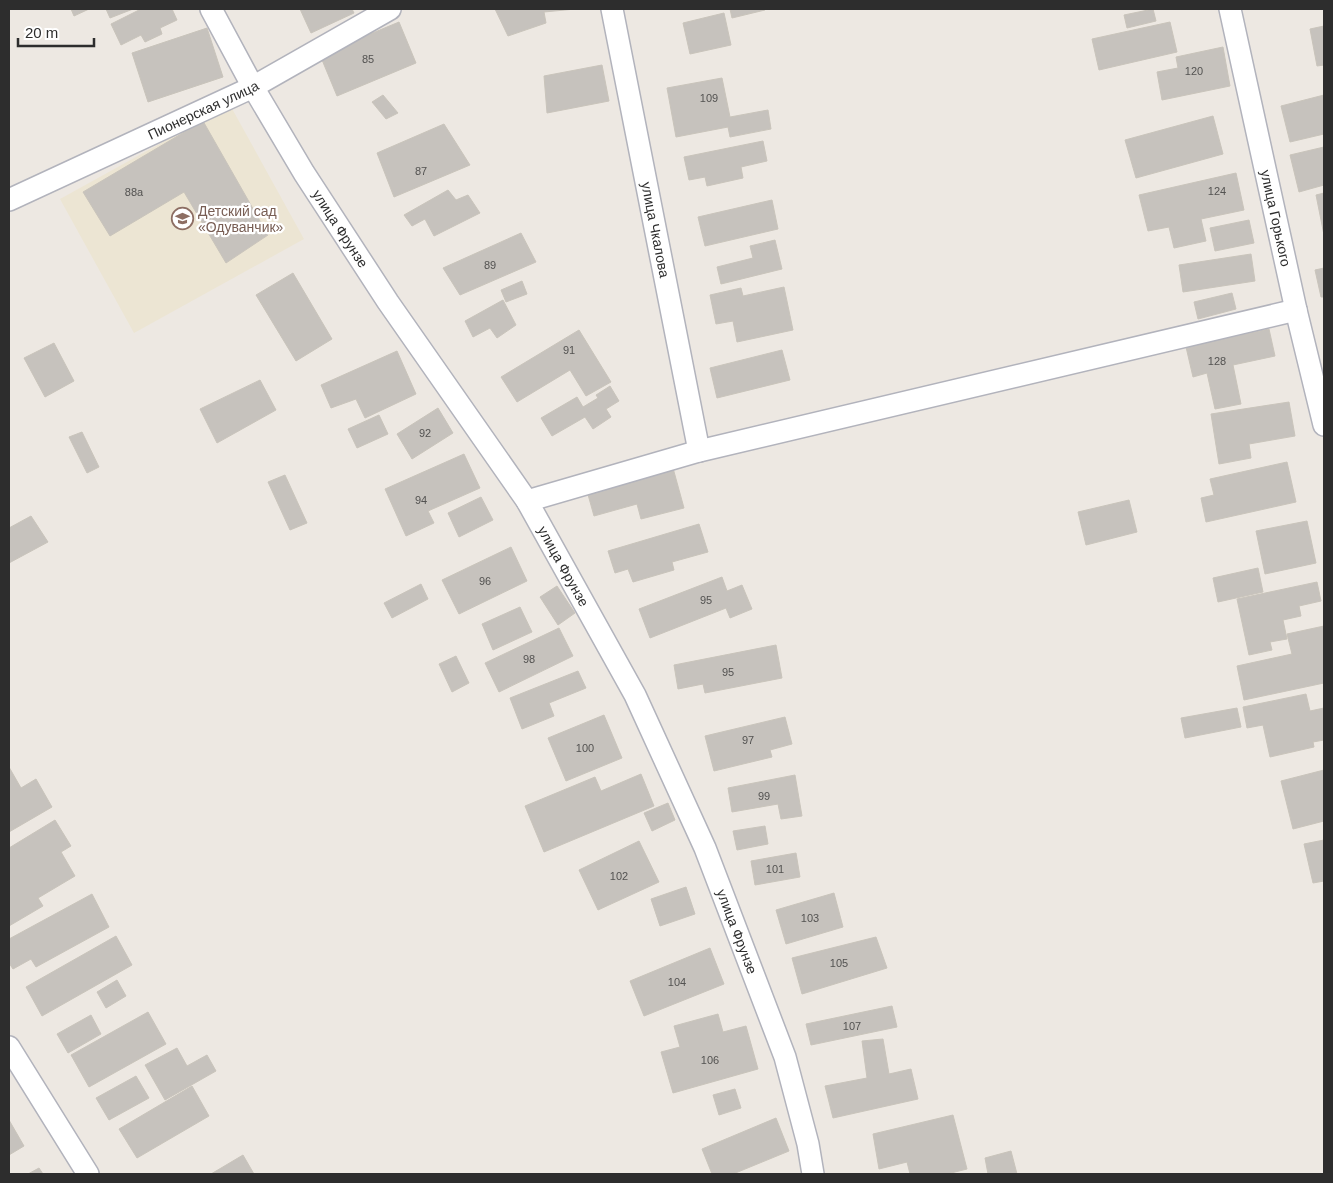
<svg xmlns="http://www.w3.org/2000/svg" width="1333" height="1183" font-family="Helvetica,sans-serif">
<rect width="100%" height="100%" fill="#ede8e2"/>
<path fill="#ece5d3" d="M230 105 304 239 134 333 60 199Z"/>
<path fill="#c6c2bd" stroke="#c9c4bb" d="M71 9H89L74 16Z
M106 9H133L110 18Z
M141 9H172L177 20 160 28 162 34 145 42 141 35 121 45 111 24Z
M300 9H352L354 13 311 33Z
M495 9H575L544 12 546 23 508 36Z
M730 9H765V10L732 18Z
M1153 9 1156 21 1127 28 1124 15Z
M724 13 731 45 690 54 683 23Z
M399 22 416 63 337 96 320 55Z
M1170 22 1177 52 1099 70 1092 39Z
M1324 26V65L1317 66 1310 29Z
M207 28 223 77 148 102 132 53Z
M1223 47 1230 86 1162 100 1157 72 1178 68 1176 57Z
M602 65 609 101 547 113 544 76Z
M722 78 730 117 768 110 771 129 730 137 728 127 676 137 667 88Z
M383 95 398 113 386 119 372 102Z
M1324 95V134L1290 142 1281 106Z
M1213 116 1223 154 1136 178 1125 140Z
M203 121 268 235 226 263 184 192 110 236 83 192Z
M444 124 470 165 394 197 377 153Z
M763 141 767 161 741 167 743 178 707 186 705 177 689 180 684 157Z
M1324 147V185L1299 192 1290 155Z
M1236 173 1244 210 1201 219 1206 241 1174 248 1169 227 1148 231 1139 195Z
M448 190 456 200 468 195 480 213 434 236 425 219 412 226 404 215Z
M1324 193V235L1316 195Z
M772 200 778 229 705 246 698 217Z
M1249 220 1254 243 1215 251 1210 228Z
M521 233 536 262 460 295 443 268Z
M775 240 782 269 721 284 717 267 753 258 750 246Z
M1251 254 1255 281 1183 292 1179 265Z
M1324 268V297H1321L1315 270Z
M293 273 332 339 296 361 256 295Z
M522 281 527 294 506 302 501 290Z
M784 287 793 330 737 342 733 321 716 324 710 295 741 288 743 296Z
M1232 293 1236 309 1198 319 1194 302Z
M503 300 516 325 497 338 490 328 473 337 465 321Z
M1269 329 1275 356 1233 365 1241 404 1215 409 1207 373 1193 377 1186 347Z
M579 330 611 382 586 396 570 370 517 402 501 377Z
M54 343 74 381 45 397 24 358Z
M782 350 790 380 717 398 710 368Z
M397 351 416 394 365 418 356 399 331 408 321 385Z
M260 380 276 410 217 443 200 409Z
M610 386 619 401 606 409 611 417 593 429 585 417 552 436 541 418 577 397 583 407 598 398 596 395Z
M1289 402 1295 436 1249 444 1251 458 1219 464 1211 414Z
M438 408 453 433 412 459 397 434Z
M379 415 388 434 357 448 348 429Z
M82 432 99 467 87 473 69 437Z
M464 454 480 488 428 511 434 523 406 536 385 489Z
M1287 462 1296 502 1206 522 1201 498 1214 495 1210 479Z
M673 468 684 508 641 519 637 504 594 516 587 491Z
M285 475 307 523 290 530 268 482Z
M481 497 493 520 459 537 448 513Z
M1129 500 1137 532 1086 545 1078 512Z
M31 516 48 542 9 563V528Z
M1307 521 1316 563 1265 574 1256 531Z
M699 524 708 552 672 562 674 570 633 582 628 569 615 573 608 551Z
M511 547 527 581 459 614 442 580Z
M1258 568 1263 592 1218 602 1213 578Z
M722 577 727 591 742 585 752 609 730 618 726 608 650 638 639 609Z
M1317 582 1321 601 1299 606 1301 616 1283 620 1287 639 1270 642 1272 650 1249 655 1237 599Z
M421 584 428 599 392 618 384 603Z
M557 586 575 613 558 625 540 597Z
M520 607 532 632 493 650 482 624Z
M1324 626V683L1244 700 1237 666 1292 654 1287 634Z
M559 628 573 656 499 692 485 663Z
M776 645 782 678 705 693 703 684 678 689 674 665Z
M456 656 469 683 452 692 439 664Z
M578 671 586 688 549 703 554 716 522 729 510 698Z
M1306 694 1310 711 1324 708V740L1313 742 1314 747 1270 757 1263 725 1247 728 1243 707Z
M1237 708 1241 727 1185 738 1181 718Z
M604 715 622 758 566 781 548 738Z
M785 717 792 744 770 750 772 757 714 771 705 736Z
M9 767 21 788 36 779 52 807 9 832Z
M1324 770V821L1293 829 1281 781Z
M641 774 654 806 544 852 525 806 595 777 601 791Z
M795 775 802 816 781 819 778 804 732 812 728 788Z
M668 803 675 820 652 831 644 813Z
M55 820 71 846 61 852 75 876 38 898 43 906 9 926V848Z
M765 826 768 844 737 850 733 831Z
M1324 840V881L1313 883 1304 844Z
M639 841 659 882 598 910 579 870Z
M796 853 800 877 755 885 751 861Z
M686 887 695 914 660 926 651 899Z
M834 893 843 927 786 944 776 910Z
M92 894 109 927 36 967 31 959 13 969 9 963V939Z
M116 936 132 965 42 1016 26 987Z
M876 937 887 968 802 994 792 958Z
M710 948 724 984 644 1016 630 981Z
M117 980 126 996 106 1008 97 992Z
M892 1006 897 1027 811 1045 806 1024Z
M148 1012 166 1044 89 1087 71 1055Z
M718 1014 723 1032 746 1026 758 1069 673 1093 661 1052 680 1047 674 1026Z
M91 1015 101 1034 68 1053 57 1034Z
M883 1039 889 1074 911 1069 918 1099 833 1118 825 1086 867 1078 862 1041Z
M177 1048 187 1066 207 1055 216 1071 165 1100 145 1065Z
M136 1076 149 1098 109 1120 96 1098Z
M192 1086 209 1116 137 1158 119 1129Z
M735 1089 741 1108 719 1115 713 1095Z
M953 1115 967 1169 947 1174H910L907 1162 879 1169 873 1134Z
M776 1118 789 1151 733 1174H712L702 1149Z
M9 1120 24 1146 9 1155Z
M1011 1151 1017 1174H988L985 1158Z
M243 1155 254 1174H211Z
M39 1168 43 1174H28Z"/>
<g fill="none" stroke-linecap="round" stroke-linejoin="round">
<defs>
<g id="minor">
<path id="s1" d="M211 9 253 87 304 173 388 302 527 501 635 695 705 848 785 1057 808 1144 813 1174"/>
<path id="s2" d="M612 9 699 451"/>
<path id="s3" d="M1230 9 1296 310 1324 425"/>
<path id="s4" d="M9 200 253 87 390 9"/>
<path d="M527 501 699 451 1296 310"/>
<path d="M9 1047 88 1174"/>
</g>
</defs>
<use href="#minor" stroke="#b2b3bc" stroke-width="24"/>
<use href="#minor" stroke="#fff" stroke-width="21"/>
</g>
<defs>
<symbol id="school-ring" viewBox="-11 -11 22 22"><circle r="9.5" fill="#fff" stroke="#8d6e63" stroke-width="1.5"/><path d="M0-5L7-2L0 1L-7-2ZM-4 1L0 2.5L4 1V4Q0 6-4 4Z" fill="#8d6e63"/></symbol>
</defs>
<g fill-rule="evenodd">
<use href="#school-ring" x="170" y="206" width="25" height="25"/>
</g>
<g text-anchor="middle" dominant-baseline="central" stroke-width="4.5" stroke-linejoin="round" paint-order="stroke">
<g font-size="11" fill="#535251">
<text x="368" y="59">85</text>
<text x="1194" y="71">120</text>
<text x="709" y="98">109</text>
<text x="421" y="171">87</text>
<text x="1217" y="191">124</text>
<text x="134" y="192">88а</text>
<text x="490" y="265">89</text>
<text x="569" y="350">91</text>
<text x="1217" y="361">128</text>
<text x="425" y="433">92</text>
<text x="421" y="500">94</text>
<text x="485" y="581">96</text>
<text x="706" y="600">95</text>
<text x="529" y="659">98</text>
<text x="728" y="672">95</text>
<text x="748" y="740">97</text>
<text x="585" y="748">100</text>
<text x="764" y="796">99</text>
<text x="775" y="869">101</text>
<text x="619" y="876">102</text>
<text x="810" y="918">103</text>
<text x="839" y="963">105</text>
<text x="677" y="982">104</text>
<text x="852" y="1026">107</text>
<text x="710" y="1060">106</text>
</g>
<g font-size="14" fill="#2d2d2d" stroke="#fff">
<text stroke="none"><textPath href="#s4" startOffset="214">Пионерская улица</textPath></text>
<text stroke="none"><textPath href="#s3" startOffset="214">улица Горького</textPath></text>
<text stroke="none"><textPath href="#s1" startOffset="255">улица Фрунзе</textPath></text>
<text stroke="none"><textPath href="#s2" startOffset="225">улица Чкалова</textPath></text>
<text stroke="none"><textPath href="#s1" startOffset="660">улица Фрунзе</textPath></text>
<text stroke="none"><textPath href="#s1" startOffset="1065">улица Фрунзе</textPath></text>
</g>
<g font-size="14" fill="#785e54" stroke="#fff" text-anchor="start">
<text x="198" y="211">Детский сад<tspan x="198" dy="16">«Одуванчик»</tspan></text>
</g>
</g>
<rect width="1333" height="1183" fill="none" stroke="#2d2d2d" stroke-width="20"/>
<path d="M18 38v8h76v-8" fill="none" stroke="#2d2d2d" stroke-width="2.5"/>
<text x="25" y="38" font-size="15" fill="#2d2d2d" stroke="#ffffff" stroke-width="4" paint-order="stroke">20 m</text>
</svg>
